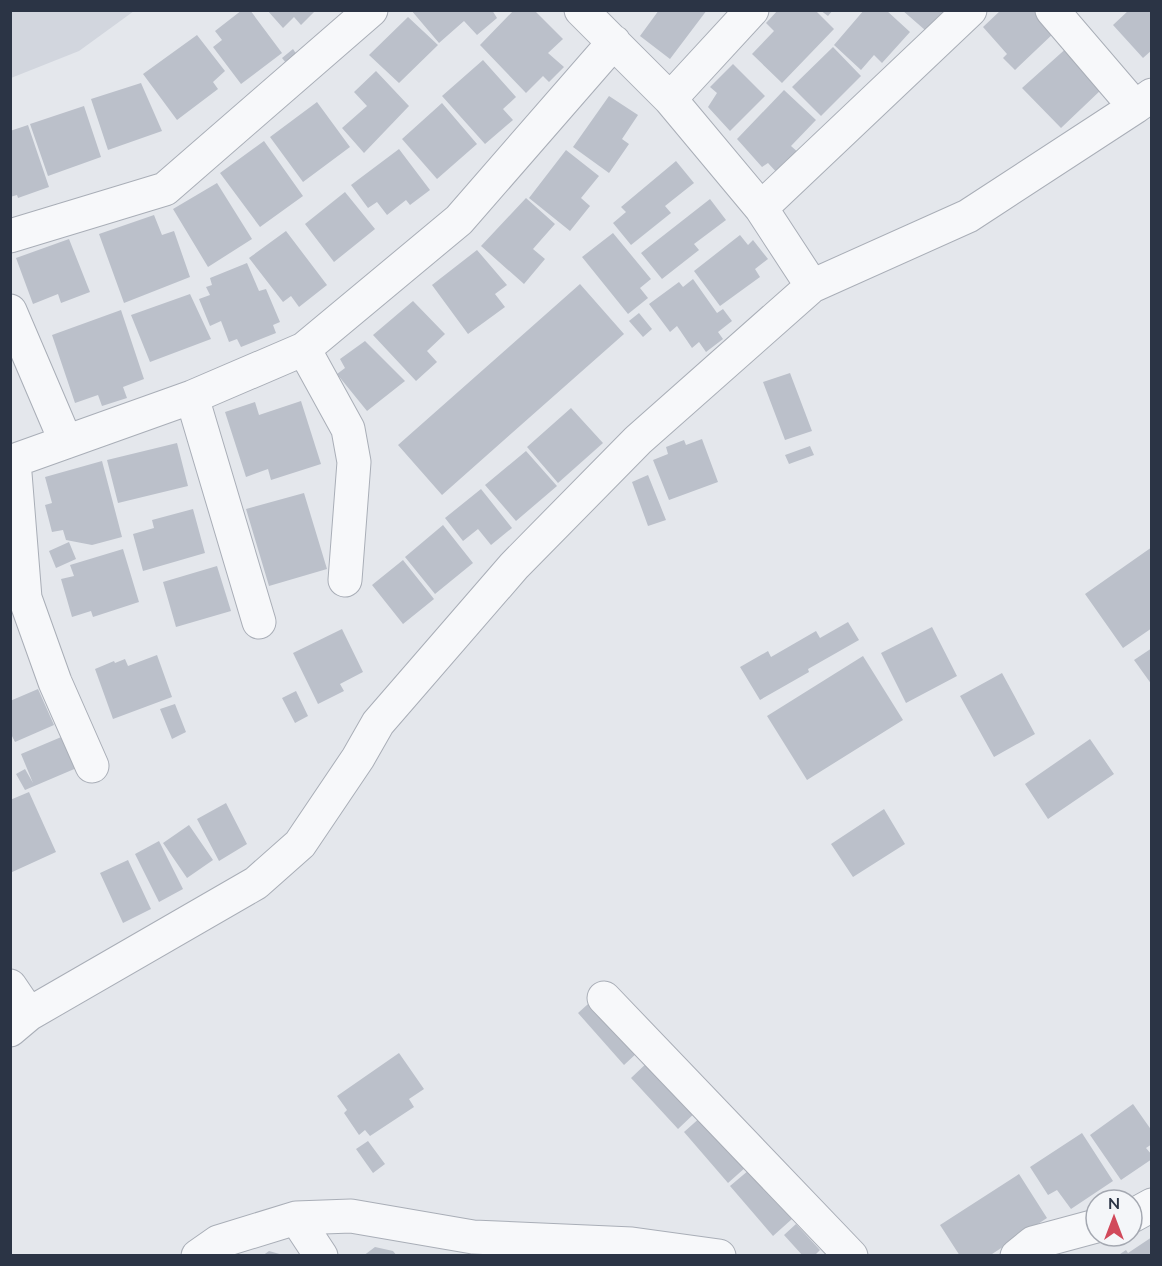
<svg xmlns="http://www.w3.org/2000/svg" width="1162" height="1266" font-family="Mulish,sans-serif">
<rect width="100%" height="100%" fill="#e4e7ec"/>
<path fill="#d2d6de" d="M11 10H134V11L79 51 11 78Z"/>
<path fill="#bbc0ca" d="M242 10H250L282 53 241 84 213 47 222 40 215 31Z
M267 10H316L301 25 294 17 283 28Z
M411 10H492L497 18 477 35 464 21 439 43Z
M514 10H534L563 39 548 53 564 67 549 82 543 76 526 93 480 45Z
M659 10H707L670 59 640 36Z
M778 10H815L834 29 782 83 752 54 774 31 766 23Z
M820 10H833L828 16Z
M864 10H886L910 32 882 63 874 55 861 70 834 45Z
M902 10H952L940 29 933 22 925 30Z
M1001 10H1036L1056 31 1015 70 1003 58 1007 54 983 27Z
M1129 10H1152V50L1143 58 1113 25Z
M408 17 438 45 399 83 369 55Z
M197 35 225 71 213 82 218 89 177 120 143 74Z
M1070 45 1103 88 1061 128 1022 88Z
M833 47 861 76 821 116 792 87Z
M293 49 301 61 291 69 282 58Z
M483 60 516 97 503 109 513 120 485 144 442 96Z
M733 64 765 96 730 131 708 107 717 93 710 87Z
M376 71 409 106 364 153 342 128 367 106 354 92Z
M141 83 162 131 108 150 91 99Z
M784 90 816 120 791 146 800 154 779 175 768 163 762 167 737 139Z
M609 96 638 115 622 139 629 144 609 173 573 147Z
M317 102 350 147 303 182 270 137Z
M442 103 477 144 437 179 402 139Z
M84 106 101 157 48 176 30 124Z
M28 125 49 187 18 198 17 195 10 197V131Z
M264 141 303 196 260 227 220 173Z
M399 149 430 190 410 205 406 200 387 215 377 202 368 208 351 185Z
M566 150 599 176 581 198 590 206 570 231 529 198Z
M676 161 694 183 665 206 671 213 631 245 613 223 626 212 621 207Z
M217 183 252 239 208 267 173 209Z
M345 192 375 229 334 262 305 224Z
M526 198 555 224 533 249 545 259 524 284 481 246Z
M710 199 726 220 694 244 699 250 662 279 641 253Z
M154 215 162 235 174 231 190 277 124 303 99 234Z
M286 231 327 285 299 307 291 296 283 302 249 258Z
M613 233 651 279 640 288 648 298 628 314 582 257Z
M740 235 748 245 753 240 768 259 755 269 760 277 720 306 694 271Z
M69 239 90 292 61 303 58 294 33 304 16 258Z
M477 250 507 285 495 294 505 307 468 334 432 285Z
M247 263 259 291 266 289 280 322 273 325 276 333 241 347 237 339 229 342 221 321 210 326 199 299 210 295 206 287 212 285 210 278Z
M693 279 717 313 723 309 732 321 718 332 723 339 706 352 699 342 692 348 677 326 670 332 649 304 679 282 683 287Z
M580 284 624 334 442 495 398 445Z
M190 294 211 339 150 362 131 315Z
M413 301 445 334 427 351 437 362 416 381 373 335Z
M121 310 144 379 123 387 127 398 102 406 98 395 75 403 52 335Z
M639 313 652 329 643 337 629 321Z
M365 341 405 381 367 411 337 374 345 368 340 359Z
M790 373 812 431 785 440 763 382Z
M301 401 321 464 271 480 268 469 246 477 225 412 255 402 259 415Z
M571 408 603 443 558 483 527 447Z
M702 439 718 482 669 500 653 460 668 454 666 447 684 440 686 445Z
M177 443 188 486 118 503 107 460Z
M810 446 814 455 789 464 785 455Z
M526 451 557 486 516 521 485 485Z
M102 461 122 537 92 545 66 540 63 530 52 532 45 505 52 503 45 477Z
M648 475 666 520 648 526 632 482Z
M481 489 512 528 491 545 478 529 463 541 445 518Z
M304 493 327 569 269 586 246 509Z
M193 509 205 553 143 571 133 534 154 528 152 520Z
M443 525 473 563 435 594 405 557Z
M69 542 76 559 56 568 49 551Z
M1152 547V628L1123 648 1085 594Z
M123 549 139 602 93 617 91 611 72 617 61 579 74 576 70 565Z
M403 560 434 599 403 624 372 585Z
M217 566 231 611 176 627 163 582Z
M848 622 859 640 808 669 809 672 760 700 740 667 768 651 771 657 816 631 820 638Z
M932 627 957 676 906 703 881 653Z
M342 629 363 672 340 684 344 691 318 704 293 653Z
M1152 648V685L1134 660Z
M157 655 172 697 113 719 95 669 114 661 115 663 125 659 128 666Z
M863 656 903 720 807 780 767 716Z
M1002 673 1035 734 994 757 960 696Z
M38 689 54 725 15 742 10 732V701Z
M296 691 308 716 295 723 282 698Z
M175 704 186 732 172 739 160 709Z
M66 735 79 767 25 790 16 774 25 769 33 783 21 754Z
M1090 739 1114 774 1048 819 1025 784Z
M29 792 56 852 10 873V800Z
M226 803 247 844 219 861 197 819Z
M884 809 905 844 853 877 831 844Z
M189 825 213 860 187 878 163 843Z
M159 841 183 889 159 902 135 854Z
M128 860 151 909 123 923 100 873Z
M597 996 638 1052 624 1065 578 1013Z
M399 1053 424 1089 409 1099 414 1107 370 1136 365 1130 359 1135 344 1113 347 1110 337 1096Z
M651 1059 698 1110 678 1129 631 1078Z
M1133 1104 1152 1131V1144L1146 1148 1152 1155V1159L1121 1180 1090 1135Z
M702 1116 746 1167 728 1183 684 1132Z
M1082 1133 1113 1181 1071 1209 1057 1190 1048 1195 1030 1167Z
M368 1141 385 1164 373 1173 356 1149Z
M749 1170 792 1219 773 1236 730 1186Z
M1019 1174 1047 1218 989 1256H960L940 1225Z
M796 1224 820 1250 814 1256H803L784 1235Z
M1152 1237V1256H1117L1126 1250 1128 1253Z
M375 1247 393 1251 397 1256H363Z
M269 1251 283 1255V1256H262Z"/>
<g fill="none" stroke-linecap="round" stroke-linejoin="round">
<defs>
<path id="minor" d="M1052 10 1135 107 1152 95
M670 99 752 10
M761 208 970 10
M10 236 165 189 371 10
M812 286 968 216 1135 107
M10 311 66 442
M304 349 348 429 354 462 345 580
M192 397 259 622
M14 461 25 598 55 682 92 766
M10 462 192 397 304 349 459 220 614 42
M10 986 29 1014
M604 998 851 1256
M10 1030 29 1014 256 883 300 844 358 758 378 723 514 566 638 440 812 286 761 208 670 99 581 10
M1132 1216 1152 1205
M296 1218 321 1256
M198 1256 218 1242 296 1218 351 1216 473 1237 632 1244 719 1256
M1017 1256 1033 1243 1096 1226"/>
</defs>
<use href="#minor" stroke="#a9aeb7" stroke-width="35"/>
<use href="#minor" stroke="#f7f8fa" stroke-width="33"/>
</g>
<rect width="1162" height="1266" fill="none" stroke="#2b3445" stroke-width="24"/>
<g transform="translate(1114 1218)"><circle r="28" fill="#f4f6f9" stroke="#a4a8b1" stroke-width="1.5"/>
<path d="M0-4.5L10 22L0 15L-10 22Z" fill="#d1495b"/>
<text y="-9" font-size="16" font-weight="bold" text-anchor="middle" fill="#2b3445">N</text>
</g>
</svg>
